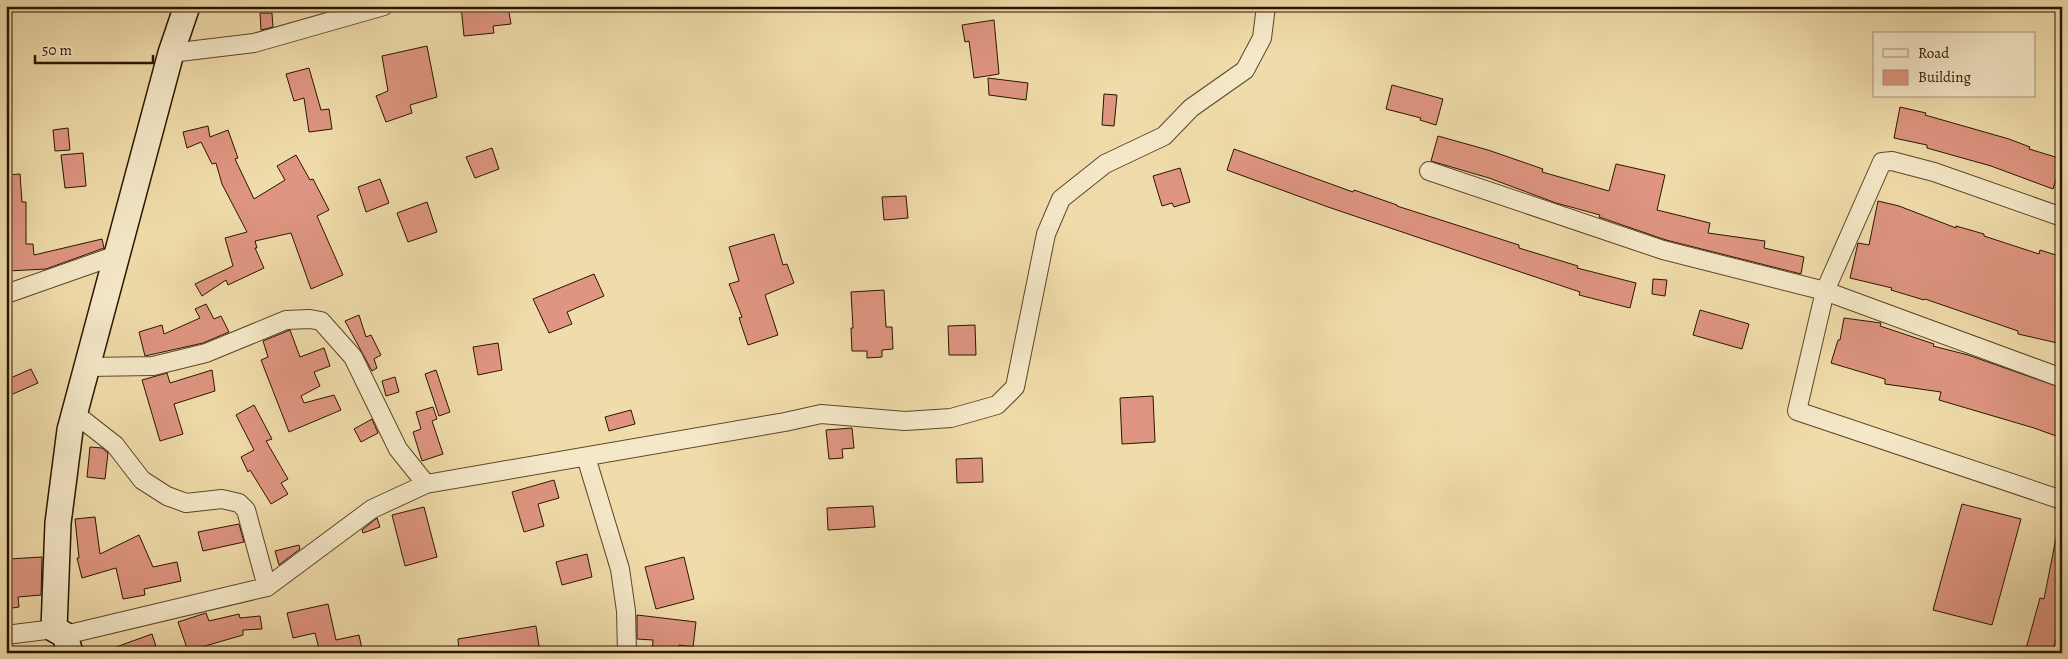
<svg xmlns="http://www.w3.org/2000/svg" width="2068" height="659" font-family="Alegreya,serif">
<rect width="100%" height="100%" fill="#f0dcaa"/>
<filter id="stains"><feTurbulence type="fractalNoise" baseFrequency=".004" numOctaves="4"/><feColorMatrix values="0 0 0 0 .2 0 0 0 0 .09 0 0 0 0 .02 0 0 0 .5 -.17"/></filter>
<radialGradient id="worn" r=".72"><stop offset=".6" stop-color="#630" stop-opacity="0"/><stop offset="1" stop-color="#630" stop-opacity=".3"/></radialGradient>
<path fill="#df9581" stroke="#2a1500" d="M461 6H508L511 24 493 26 494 33 464 36Z
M260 13H272L273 27 261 30Z
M994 20 999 74 974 78 969 41 965 42 962 25Z
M427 46 437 97 410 105 412 113 386 122 376 96 388 91 382 56Z
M309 68 321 110 329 109 332 129 309 132 304 98 294 101 286 74Z
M988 78 1028 83 1026 100 989 95Z
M1392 85 1443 99 1436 125 1420 120 1421 118 1386 109Z
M1104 94 1117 95 1114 126 1102 125Z
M1900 107 1926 113 1925 115 2009 139 2030 147 2029 149 2062 159 2060 180 2056 179 2053 189 1991 166 1927 148V145L1894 138Z
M208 126 210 137 228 130 238 158 235 159 254 199 285 180 277 166 296 155 310 180 313 179 329 210 317 216 343 275 311 289 291 233 255 241 257 248H255L264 268 228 285 226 280 202 296 195 284 233 266 225 238 247 232 222 184 216 163 212 164 201 142 187 148 183 132Z
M68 128 70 150 55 151 53 130Z
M1438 136 1488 150 1543 169 1542 172 1609 191 1616 164 1665 175 1657 210 1710 223 1708 233 1765 241 1764 248 1804 257 1801 274 1666 240 1599 217 1600 215 1556 203 1489 178 1431 161Z
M492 148 499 169 475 178 466 157Z
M1234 149 1353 192 1354 190 1397 205V206L1519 245V248L1578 266 1577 268 1636 283 1630 308 1579 295 1580 292 1328 207 1227 170Z
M83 153 86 186 65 188 61 155Z
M1180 168 1190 202 1174 207 1172 203 1162 206 1153 176Z
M20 174 22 202H26V244H33L34 255 102 239 104 248 46 269 8 271 6 175Z
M380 179 389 203 366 212 358 187Z
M906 196 908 218 884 220 882 197Z
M1878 201 1899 206 1956 228V226L1984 234V236L2039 254 2040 250 2059 256 2057 262 2062 264V344L2018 334V331L1925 299 1924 300 1891 290 1892 288 1850 278 1858 243 1869 245Z
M427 202 437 232 408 242 397 213Z
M774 234 783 265 787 264 794 283 765 295 778 335 748 345 739 318 742 317 729 284 739 281 729 247Z
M594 274 604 296 567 312 572 324 549 333 533 299Z
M1653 279 1667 280 1665 296 1652 294Z
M884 290 886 327H892L893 349 882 350V357L867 358V351H852L851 328H853L851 292Z
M206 304 214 319 221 316 229 332 203 343 145 356 139 332 162 325 164 334 200 318 195 309Z
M1700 310 1749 324 1742 349 1693 335Z
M359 315 366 337 371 335 381 355 374 359 377 368 372 371 345 321Z
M1844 318 1881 323 1880 326 1934 344 1933 346 1968 355 2062 388V428L2059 437 2034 428 1939 400 1941 392 1885 384V379L1831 363 1838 340H1840Z
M975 325 976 355H949L948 326Z
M290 330 300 357 324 348 330 366 314 372 320 386 301 396 304 403 334 395 341 410 289 432 261 360 268 357 263 341Z
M498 343 502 370 478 375 473 347Z
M31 369 38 383 6 397V380Z
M212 370 215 391 174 404 183 434 160 441 142 380 167 373 170 383Z
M436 370 450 412 439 416 425 374Z
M395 377 399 392 386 396 382 381Z
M1153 396 1155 442 1122 444 1120 398Z
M254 405 272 439 266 441 288 479 281 483 288 494 271 504 250 470 248 472 241 457 254 450 236 415Z
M433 407 437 419 432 421 443 454 422 461 413 432 421 429 416 412Z
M631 410 635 424 609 431 605 417Z
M372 419 378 433 361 442 354 429Z
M852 428 854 448 842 449 843 458 829 459 826 430Z
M90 447 102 448 108 453 105 479 87 477Z
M982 458 983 482 957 483 956 459Z
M554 480 559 498 538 504 544 526 524 532 512 492Z
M1962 504 2021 519 1992 625 1933 610Z
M873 506 875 527 828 530 827 508Z
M424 507 437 557 405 566 392 515Z
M95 517 100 554 139 535 153 567 177 562 181 581 144 589 145 595 123 599 116 568 82 578 77 558H79L75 519Z
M377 518 380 527 363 533 362 530Z
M239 524 244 542 203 551 198 532Z
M2056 538H2062V618L2052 653H2038L2026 649 2040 598 2044 599Z
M299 545 300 549 279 565 275 551Z
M587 554 592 577 562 585 556 562Z
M42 557 41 595 18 597 19 607 6 609V564L10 563 9 559Z
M684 557 694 599 656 609 645 567Z
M328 604 336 640 359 635 363 653H320L315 633 293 638 287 613Z
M206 613 209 621 239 614 240 618 260 616 262 629 243 630V635L188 651 178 622Z
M637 615 696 622 693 647 679 645 678 653H652L653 640 637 639Z
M536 626 540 653H459L458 639Z
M152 634 158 653H105V651Z"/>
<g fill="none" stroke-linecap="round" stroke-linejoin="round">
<defs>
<path id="street" d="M171 53 254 43 384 6
M1429 171 1663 250 1825 291 2062 378
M2062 217 1934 172 1892 161 1882 162 1825 291 1797 411 2062 500
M6 294 117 255
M87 367 153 366 206 353 286 320 310 319 321 321 353 357 398 449 426 484
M74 413 115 445 142 480 167 496 186 503 222 499 239 503 246 510 267 587
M586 457 620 569 626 611 627 653
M6 635 54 629
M65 635 267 587 372 509 426 484 785 422 821 414 905 421 951 418 997 405 1015 387 1046 234 1061 199 1105 164 1164 136 1191 108 1245 70 1262 38 1266 6"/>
<path id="secondary" d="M70 653 65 635 54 629 58 523 70 430 171 53 187 6"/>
</defs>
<use href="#street" stroke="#5c472a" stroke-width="20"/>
<use href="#secondary" stroke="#2a1500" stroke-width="28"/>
<use href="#street" stroke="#f5e8c8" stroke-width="18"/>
<use href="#secondary" stroke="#f5e8c8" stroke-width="25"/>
</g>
<rect width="2068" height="659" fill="none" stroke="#f0dcaa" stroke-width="25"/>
<rect x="8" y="8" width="2053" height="644" fill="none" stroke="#2a1500" stroke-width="2.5"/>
<rect x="12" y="12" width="2043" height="634" fill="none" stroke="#2a1500"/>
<rect x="1873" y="32" width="162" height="65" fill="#f5e8c8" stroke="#a49478"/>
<rect x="1883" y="49" width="25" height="8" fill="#f5e8c8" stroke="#a49478"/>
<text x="1918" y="58" font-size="15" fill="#2a1500">Road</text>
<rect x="1883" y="70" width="25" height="15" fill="#df9581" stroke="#a49478"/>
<text x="1918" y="82" font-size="15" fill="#2a1500">Building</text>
<path d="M35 55v8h118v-8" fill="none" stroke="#2a1500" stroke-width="2.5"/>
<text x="42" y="55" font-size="15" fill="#2a1500" stroke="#f5e8c8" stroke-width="4" paint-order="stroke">50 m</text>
<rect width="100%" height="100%" filter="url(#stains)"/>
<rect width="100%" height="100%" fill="url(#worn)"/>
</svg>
